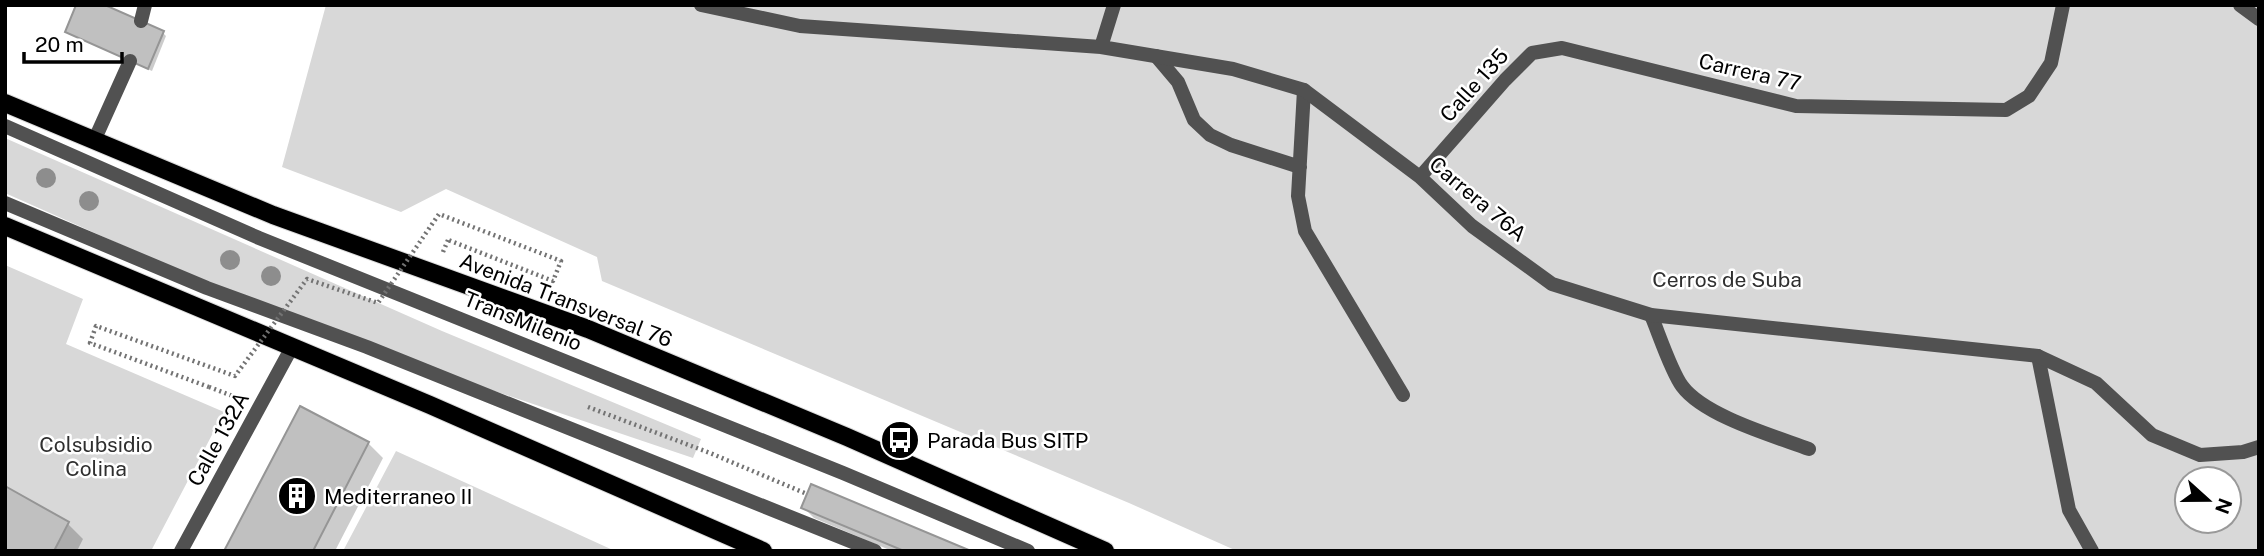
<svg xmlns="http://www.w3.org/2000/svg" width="2264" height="556" font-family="'Public Sans',sans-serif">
<rect width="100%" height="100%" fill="#fff"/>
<path fill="#d8d8d8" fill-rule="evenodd" d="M326 5H2259V551H1237L1129 503 602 281 597 257 446 189 401 212 282 167ZM2187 479H2229V521H2187Z
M5 138 442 331 701 439 693 458 459 379 214 286 5 193Z
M5 265 83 299 66 344 224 412 151 551H5Z
M396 451 615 551H343Z"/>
<path fill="#0003" d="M67 31 163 33 166 36 152 71 71 35Z
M368 443 383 458 335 551H226Z
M803 507 966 551H892L814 518Z
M68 524 83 539 77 551H5Z"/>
<path fill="#c0c0c0" stroke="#959595" stroke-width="2" d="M76 5H105L164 31 148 69 65 32Z
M300 406 369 442 313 551H224Z
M811 484 971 551H904L801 508Z
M5 486 69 522 54 551H5Z"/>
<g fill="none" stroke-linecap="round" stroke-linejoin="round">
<defs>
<path id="primary" d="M5 103 273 215 588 329 847 437 1105 551
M5 226 430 405 763 551"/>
</defs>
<use href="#primary" stroke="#dbdbdb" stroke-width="20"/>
<path stroke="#737373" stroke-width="4.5" stroke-dasharray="2 3.5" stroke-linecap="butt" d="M443 252 448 240
M209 387 238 398
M588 407 710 453 807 494"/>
<path stroke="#515151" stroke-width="14" d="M2240 5 2259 19
M141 21 145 5
M1156 56 1178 82 1194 120 1210 135 1231 145 1300 167
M1304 90 1298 196 1305 231 1403 395
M5 126 259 238 843 473 1028 551
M94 141 130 61
M5 203 207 288 367 347 875 551
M1651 315C1659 334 1671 371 1682 386 1704 416 1774 436 1809 449
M2038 356 2069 510 2092 551"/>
<path stroke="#515151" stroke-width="14" d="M701 5 800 26 1101 47 1233 69 1304 90 1420 177 1472 226 1552 284 1651 315 2038 356 2096 383 2152 435 2200 455 2243 452 2259 447
M1101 47 1114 5
M1420 177 1505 80 1532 53 1562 48 1796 106 2006 110 2029 96 2051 63 2063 5
M181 551 292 347"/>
<use href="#primary" stroke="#000" stroke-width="18"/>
<path stroke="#737373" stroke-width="4.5" stroke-dasharray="2 3.5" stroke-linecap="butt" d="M209 387 90 343 96 326 235 376 307 279 378 303 439 214 561 261 553 281 448 240"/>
</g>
<g fill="#8d8d8d">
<circle cx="46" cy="178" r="10"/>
<circle cx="89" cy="201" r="10"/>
<circle cx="230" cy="260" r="10"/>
<circle cx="271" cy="276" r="10"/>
</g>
<defs>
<symbol id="bus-disc" viewBox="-11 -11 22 22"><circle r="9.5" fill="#000" stroke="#fff"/><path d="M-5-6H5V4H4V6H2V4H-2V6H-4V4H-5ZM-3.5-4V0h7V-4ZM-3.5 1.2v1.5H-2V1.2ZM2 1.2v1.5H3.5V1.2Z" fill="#fff"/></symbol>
<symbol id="building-disc" viewBox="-11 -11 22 22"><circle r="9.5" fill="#000" stroke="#fff"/><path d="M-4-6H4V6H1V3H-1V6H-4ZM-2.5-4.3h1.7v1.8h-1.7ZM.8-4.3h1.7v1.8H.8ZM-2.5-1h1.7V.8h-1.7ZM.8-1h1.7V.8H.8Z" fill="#fff"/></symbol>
</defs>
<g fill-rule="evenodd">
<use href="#bus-disc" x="878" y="418" width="44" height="44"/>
<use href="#building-disc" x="275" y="474" width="44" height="44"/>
</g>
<g text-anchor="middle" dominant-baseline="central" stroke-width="5" stroke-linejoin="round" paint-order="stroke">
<g font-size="21" fill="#000" stroke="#fff">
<text transform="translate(1750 72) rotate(13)">Carrera 77</text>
<text transform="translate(1474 85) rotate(-48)">Calle 135</text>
<text transform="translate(1478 199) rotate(40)">Carrera 76A</text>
<text transform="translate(566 300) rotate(21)">Avenida Transversal 76</text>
<text transform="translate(523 321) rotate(22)">TransMilenio</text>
<text transform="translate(218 439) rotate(-61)">Calle 132A</text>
</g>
<g font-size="21" fill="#2f2f2f" stroke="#fff">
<text x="1727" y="279">Cerros de Suba</text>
<text x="96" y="444">Colsubsidio<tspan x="96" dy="24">Colina</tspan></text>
</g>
<g font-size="21" fill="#000" stroke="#fff" text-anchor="start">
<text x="927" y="440">Parada Bus SITP</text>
<text x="324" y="496">Mediterraneo II</text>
</g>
</g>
<rect width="2264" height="556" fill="none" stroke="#000000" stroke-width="14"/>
<g transform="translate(2208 500) rotate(111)"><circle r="33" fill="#ffffff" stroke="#999999" stroke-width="2"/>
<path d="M0-5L12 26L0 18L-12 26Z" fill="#000000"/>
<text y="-10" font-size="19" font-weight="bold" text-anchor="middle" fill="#000000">N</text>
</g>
<path d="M24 52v10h98v-10" fill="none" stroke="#000000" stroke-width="3.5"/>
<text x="35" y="52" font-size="21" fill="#000000" stroke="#ffffff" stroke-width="5" paint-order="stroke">20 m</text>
</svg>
